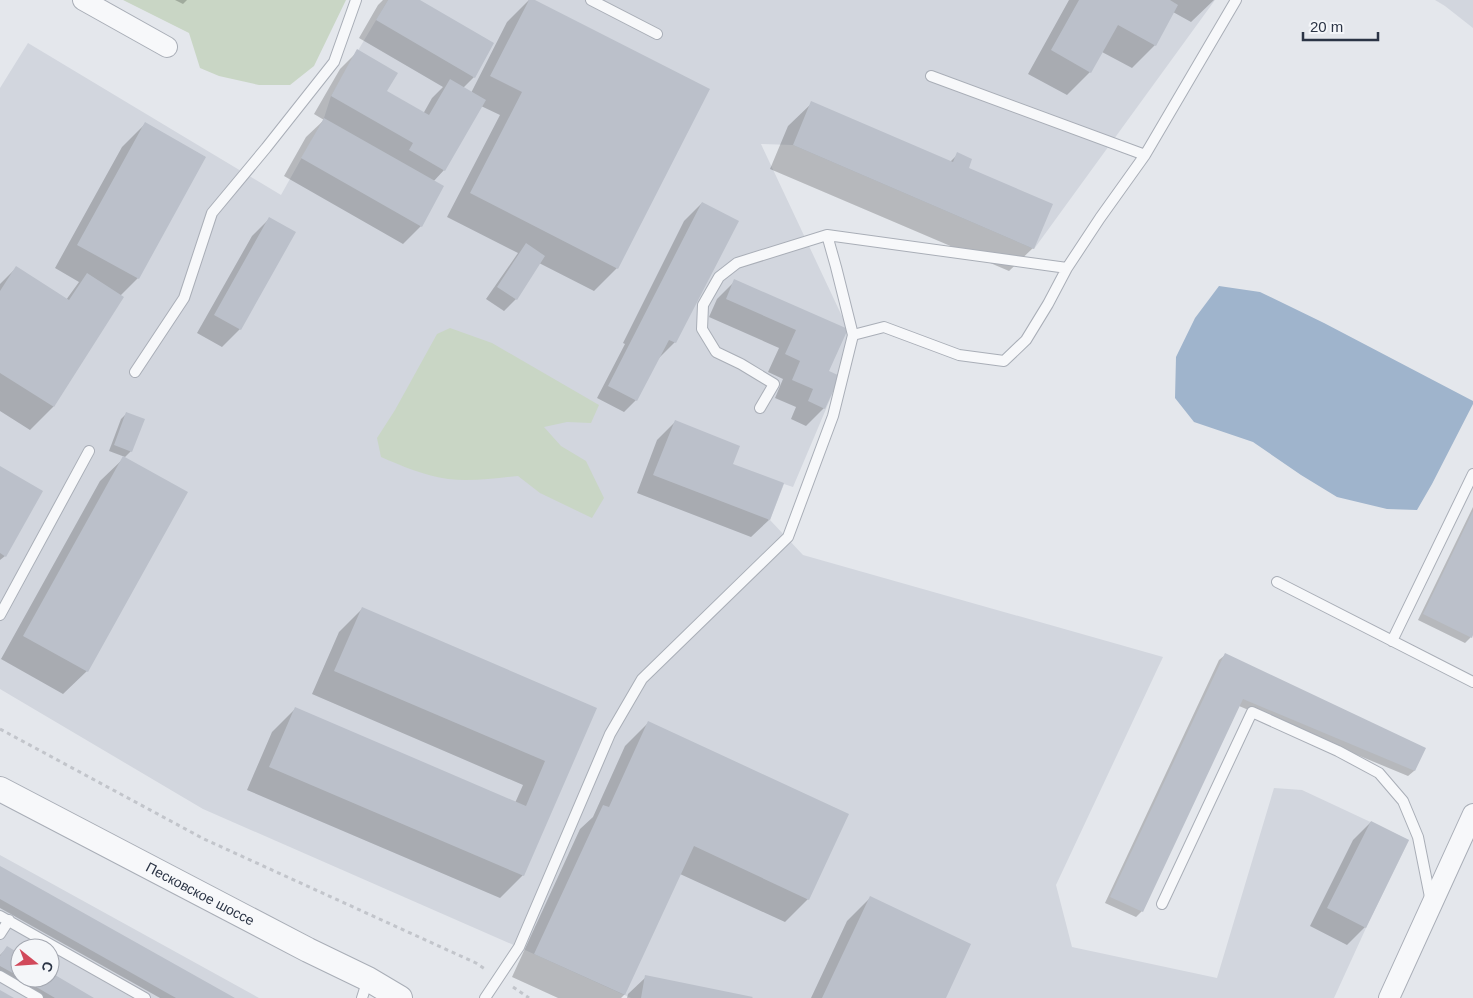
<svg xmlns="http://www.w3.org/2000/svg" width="1473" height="998" font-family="Helvetica,sans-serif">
<rect width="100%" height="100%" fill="#e4e7ec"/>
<path fill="#d2d6de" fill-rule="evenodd" d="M388 0H1215L1034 249 793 145 761 144 848 329 840 376 793 487 784 484 770 520 803 555 1163 657 1056 885 1072 947 1217 978 1274 788 1302 790 1409 840 1366 928 1334 998H631L534 954 203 809 0 689V88L28 43 281 195 324 118 331 96Z
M1435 0H1473V28L1445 6Z
M0 855 259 998H0ZM20 948H50V978H20Z"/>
<path fill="#c9d6c5" d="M123 0H346L314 66 290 85H259L219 76 200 68 189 33Z
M450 328 492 343 599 405 591 423 567 422 544 427 561 446 586 461 604 498 592 518 540 493 518 476C495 478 471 482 448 479 425 476 402 466 381 457L377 438 395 410 437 334Z"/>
<path fill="#9fb4cc" d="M1219 286 1260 292 1324 323 1473 401V404L1432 484 1417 510 1387 509 1337 497 1301 475 1253 442 1194 422 1175 398 1176 357 1195 318Z"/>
<path fill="#0003" d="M175 0H187L183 4Z
M383 0H417L474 77 463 88 471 93 507 22 529 0H532L617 268 594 291 539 263 516 299 504 311 486 299 518 253 447 217 500 115 481 106 444 170 433 182 421 226 403 244 284 176 306 137 324 120 314 114 340 69 358 51 385 92 423 114 432 98 443 87 359 38 378 5Z
M1069 0H1214L1191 22 1173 12 1155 45 1132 68 1102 52 1090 72 1067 95 1028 74Z
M812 103 950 162 958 154 967 169 1033 248 1009 271 770 169 788 126Z
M145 124 205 157 138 278 120 296 106 324 53 407 30 430 0 411V284L16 268 66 300 79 282 55 268 122 147Z
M702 203 675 342 657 360 636 400 624 412 597 398 625 344 623 343 684 221Z
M269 219 240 329 222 347 197 333 252 236Z
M735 281 846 330 828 372 824 408 806 426 791 419 796 407 775 398 783 379 768 372 779 348 709 317 717 299Z
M126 414 131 451 124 458 87 671 63 694 1 659 100 481 125 457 109 451 121 419Z
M675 422 731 464 769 520 751 537 637 493 657 440Z
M0 468 5 556 0 560Z
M1473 507V632L1471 637 1465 643 1418 620Z
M362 609 595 708 523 875 500 898 247 790 272 732 295 709 515 803 523 785 312 694 339 632Z
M1225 655 1424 748 1414 771 1408 776 1239 706 1142 911 1136 917 1105 903 1219 660Z
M648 723 808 899 785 922 680 874 624 995 621 998H558L512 977 580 829 593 817 625 746Z
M1371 822 1365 927 1347 945 1310 926 1353 840Z
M0 868 232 998H160L0 908Z
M870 898 944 998H811L847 921Z
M7 948 20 955V978H50V973L92 998H40L0 975V955Z
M646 977 751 998H627L628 994Z"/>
<path fill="#bbc0ca" d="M388 0H420L494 43 475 78 376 20Z
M529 0H535L710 89 618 269 470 193 522 92 490 76Z
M1079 0H1170L1178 5 1156 46 1118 25 1091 73 1051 50Z
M357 49 398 73 387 91 429 115 450 79 486 100 445 171 409 150 413 143 331 96Z
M811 101 953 162 957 152 972 159 969 168 1053 204 1034 249 793 145Z
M324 118 444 186 422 227 301 158Z
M145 122 206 157 139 279 77 245Z
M702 202 739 221 676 343 669 340 637 401 608 386Z
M269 217 296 232 241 330 214 315Z
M526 243 545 256 517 300 497 287Z
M16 266 69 300 87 273 124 297 54 407 0 373V291Z
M734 279 848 329 829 371 840 376 825 409 808 401 813 389 792 380 800 361 785 354 796 330 726 299Z
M126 412 145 419 132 452 114 445Z
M675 420 740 446 733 464 784 483 770 520 653 475Z
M123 456 188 492 88 672 23 636Z
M0 466 43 491 6 557 0 553Z
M1473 511V635L1472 638 1423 614Z
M362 607 597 708 524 876 269 767 295 707 526 806 545 761 334 671Z
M1225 653 1426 748 1415 771 1243 699 1143 912 1110 897Z
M648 721 849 814 809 900 694 846 625 995 534 954 603 805 609 807Z
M1371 821 1409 840 1366 928 1327 908Z
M0 866 235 998H176L0 899Z
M870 896 971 944 946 998H822Z
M7 946 20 954V977L0 966V956Z
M50 972 94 998H55L21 978H50Z
M645 975 753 997 752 998H641Z
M0 990 14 998H0Z"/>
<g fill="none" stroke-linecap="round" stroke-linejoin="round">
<defs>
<path id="service" d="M591 0 657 34
M931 76 1145 155
M853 335 884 327 959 355 1004 361 1026 340 1048 304 1067 268 1100 218 1145 155 1236 0
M135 372 184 298 212 213 266 148 334 62 356 0
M760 408 774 384 741 364 716 352 702 329 703 305 719 277 737 263 827 235 1067 268
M1277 582 1473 682
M0 615 89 451
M1392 641 1473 474
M1162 904 1252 712 1338 751 1379 773 1403 801 1418 837 1431 902
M0 916 145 998
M0 934 9 920
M0 976 38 998
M362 998 368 979
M485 998 519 947 610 734 642 679 788 537 833 416 853 335 836 267 827 235"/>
<path id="minor" d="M83 0 167 47
M1389 998 1473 814"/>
<g id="tertiary">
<path id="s1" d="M0 789 308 950 368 979 400 998"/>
</g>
</defs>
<use href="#service" stroke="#a9aeb7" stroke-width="12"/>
<use href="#minor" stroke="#a9aeb7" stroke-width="22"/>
<use href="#tertiary" stroke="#a9aeb7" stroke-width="26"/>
<path stroke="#c2c5cb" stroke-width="3" stroke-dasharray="4 4" stroke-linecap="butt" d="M0 729 204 839 476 963 485 969
M513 987 529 998"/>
<use href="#service" stroke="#f7f8fa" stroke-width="10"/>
<use href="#minor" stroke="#f7f8fa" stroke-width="20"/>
<use href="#tertiary" stroke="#f7f8fa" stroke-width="24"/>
</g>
<g text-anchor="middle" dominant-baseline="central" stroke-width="5" stroke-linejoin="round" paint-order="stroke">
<g font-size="14" fill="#2b3445" stroke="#f4f6f9">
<text stroke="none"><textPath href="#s1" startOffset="226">Песковское шоссе</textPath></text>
</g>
</g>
<g transform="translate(35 963) rotate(107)"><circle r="24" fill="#f4f6f9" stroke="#a4a8b1"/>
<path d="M0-4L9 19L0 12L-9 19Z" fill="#d1495b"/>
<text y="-8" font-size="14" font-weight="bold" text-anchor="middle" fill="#2b3445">С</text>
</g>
<path d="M1303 32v8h75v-8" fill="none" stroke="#2b3445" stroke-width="2.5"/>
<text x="1310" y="32" font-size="15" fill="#2b3445" stroke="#f4f6f9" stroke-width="4" paint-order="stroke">20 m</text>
</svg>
